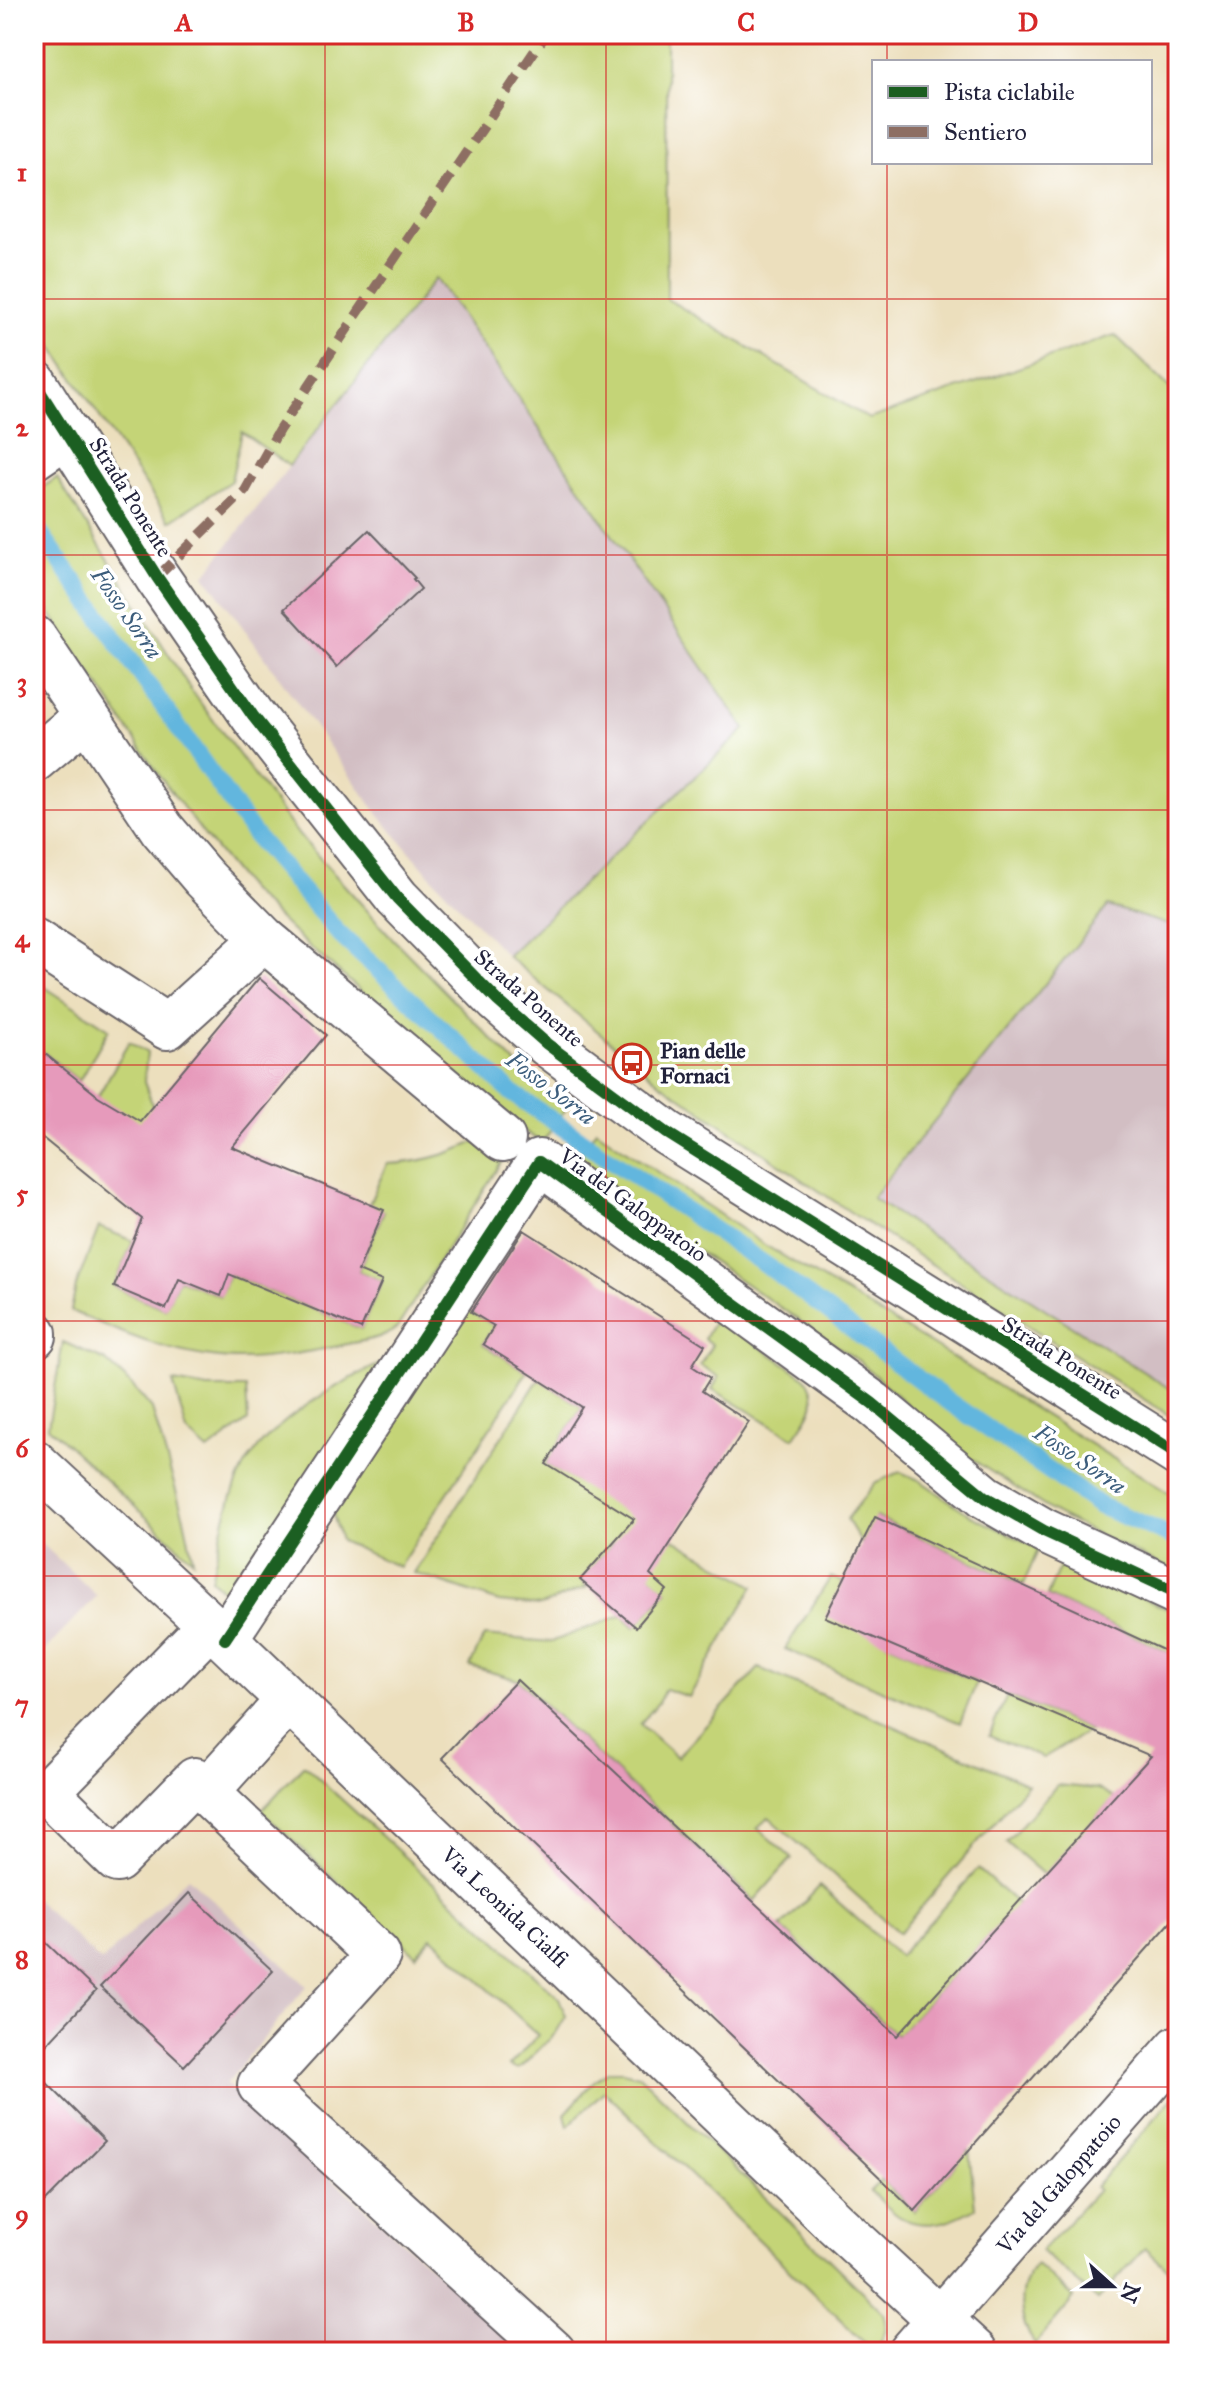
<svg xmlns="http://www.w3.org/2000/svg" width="1212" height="2386" font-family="'IM FELL Great Primer',serif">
<rect width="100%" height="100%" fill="#fff"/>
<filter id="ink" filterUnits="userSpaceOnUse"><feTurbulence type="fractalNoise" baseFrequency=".0125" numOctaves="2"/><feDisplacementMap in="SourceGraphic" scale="16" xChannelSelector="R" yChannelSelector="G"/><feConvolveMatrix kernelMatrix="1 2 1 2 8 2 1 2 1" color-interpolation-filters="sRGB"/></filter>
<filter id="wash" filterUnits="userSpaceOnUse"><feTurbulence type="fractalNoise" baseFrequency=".006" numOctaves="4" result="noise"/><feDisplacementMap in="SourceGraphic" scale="32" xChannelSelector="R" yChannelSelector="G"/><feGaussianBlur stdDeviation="1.8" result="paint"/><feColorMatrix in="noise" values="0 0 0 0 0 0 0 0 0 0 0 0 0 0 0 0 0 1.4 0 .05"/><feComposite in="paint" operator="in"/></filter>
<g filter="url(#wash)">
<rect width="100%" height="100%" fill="#ecdfbd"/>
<path fill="#d2bec3" d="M436 277 745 730 507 956 430 875 378 814 205 575Z
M1108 906 1178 928V1394L872 1198Z
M34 1536 97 1596 34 1662Z
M188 1877 307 1986 226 2084 526 2352H34V1898L101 1962Z"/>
<path fill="#c4d477" stroke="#737b59" stroke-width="2" d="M34 34H666L667 299 869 419 1115 335 1178 396V928L1108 906 872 1198 1178 1394V1421L859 1218 660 1083 507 956 745 729 436 278 289 466 242 432 231 481 170 521 34 319Z
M57 478 193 693 298 834 393 939 532 1080 568 1106 542 1143 506 1118 294 933 248 889 205 836 161 778 34 589V493Z
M34 980 109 1029 79 1081 34 1045Z
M129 1042 147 1053 144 1082 153 1106 133 1138 98 1096Z
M596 1130 763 1244 931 1344 1178 1499V1574L1058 1515 953 1447 859 1361 572 1166Z
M475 1142 502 1161 397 1328C382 1340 357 1341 339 1346 308 1352 266 1360 235 1359 177 1357 123 1334 71 1311L76 1286 99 1227 133 1241 114 1287 165 1309 179 1279 220 1296 229 1274 361 1329 382 1281 358 1271 384 1211 369 1204 387 1164C419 1163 446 1156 475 1142Z
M459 1308 471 1312 494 1326 483 1344 527 1372 399 1567 341 1541 330 1504Z
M716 1317 806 1378C823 1404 809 1415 794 1438L712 1389 719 1377 700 1365 712 1345 704 1339Z
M63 1342 106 1361 130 1383 152 1409 184 1518 193 1560 48 1427Z
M387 1361 230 1597 211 1579C220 1541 226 1501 245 1466 271 1421 341 1381 387 1361Z
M539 1379 582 1407 546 1464 754 1586 689 1697 665 1689 658 1703 640 1724 677 1757 759 1668 1028 1784 899 1933 769 1817 757 1828 792 1858 754 1901 518 1680 470 1666 484 1636 551 1642 622 1615 635 1627 667 1591 613 1543 581 1580 587 1587 541 1606 499 1602 414 1573Z
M173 1382 208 1388H246L248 1421 208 1451 187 1432Z
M900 1472 919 1480 973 1517 1039 1548 1023 1585 876 1517 862 1544 847 1519 876 1482Z
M1062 1560 1178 1614V1657L1047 1596Z
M831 1577 843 1582 886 1643 977 1682 960 1723 785 1649Z
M1007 1695 1090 1730 1043 1758 989 1736Z
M304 1765 559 1998 566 2016 556 2033 520 2068 516 2069 509 2066 538 2035 432 1937 416 1955 261 1811Z
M1057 1785 1098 1789 1114 1798 1044 1875 1006 1842Z
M978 1869 1018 1904 897 2036 781 1927 820 1886 899 1956Z
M609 2071H623L639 2075 884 2313C889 2329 883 2340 873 2351L604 2091 568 2126 565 2114 594 2081Z
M1178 2092V2279L1145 2248 1098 2300 1041 2251 1098 2190 1095 2187Z
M969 2149 975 2208C953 2221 925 2231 900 2217 890 2211 880 2199 870 2191L881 2180 915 2211Z
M1036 2264 1074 2298 1035 2344C1017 2319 1016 2288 1036 2264Z"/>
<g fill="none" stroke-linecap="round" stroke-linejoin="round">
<path stroke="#62b6de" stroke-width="18" d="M34 524 253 833 339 934 512 1093 776 1272 945 1399 1100 1506 1178 1539"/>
</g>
<g id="blocks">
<path fill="#e69abb" d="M369 530 415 578 413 579 421 589 337 667 284 609Z
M259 978 326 1035 232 1147 384 1210 358 1271 382 1281 361 1329 229 1274 221 1296 179 1279 166 1309 114 1287 142 1219 34 1131V1045L98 1096 140 1121Z
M524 1230 705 1345 692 1366 710 1378 702 1391 749 1422 650 1575 667 1590 636 1627 580 1580 634 1519 546 1464 582 1407 483 1344 494 1326 471 1312Z
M875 1517 1178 1657V1914L915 2211 442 1758 517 1680 897 2036 1151 1756 825 1617Z
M189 1893 273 1971 184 2066 100 1987Z
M34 1931 96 1991 34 2058Z
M34 2070 105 2141 34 2213Z"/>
</g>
</g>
<g filter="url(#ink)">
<use href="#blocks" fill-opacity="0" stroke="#696468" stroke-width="2"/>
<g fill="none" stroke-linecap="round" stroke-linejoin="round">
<defs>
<path id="minor" d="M34 457 68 434
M34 638 162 829 203 877 264 939 503 1139
M34 760 85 717
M34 941 167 1027 264 939
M34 1333V1336
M34 1462 225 1639 834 2222 975 2352
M210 1625 47 1792 117 1860 195 1780 206 1792 288 1701
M225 1639 539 1162 872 1403 985 1497 1044 1531 1178 1593
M206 1792 378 1955 260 2085 553 2352
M911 2352 1178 2048"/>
<path id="major" d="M34 382 157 577 253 716 397 898 498 1001 547 1044 667 1133 1178 1454"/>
</defs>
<use href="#minor" stroke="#696468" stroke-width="48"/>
<use href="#major" stroke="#696468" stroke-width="48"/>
<use href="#minor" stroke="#fff" stroke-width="44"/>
<use href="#major" stroke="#fff" stroke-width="44"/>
<path stroke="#8d6e63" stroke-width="10" stroke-dasharray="20 10" stroke-linecap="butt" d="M157 577 245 491 279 430 546 34"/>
<defs>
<path id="cycleway" d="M34 382 157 577 253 716 397 898 498 1001 547 1044 667 1133 1178 1454
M225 1639 539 1162 872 1403 985 1497 1044 1531 1178 1593"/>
</defs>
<use href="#cycleway" stroke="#fff" stroke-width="17"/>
<use href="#cycleway" stroke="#1b5e20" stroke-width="12"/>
</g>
</g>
<path fill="none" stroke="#d62828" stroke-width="2" stroke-opacity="0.55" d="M325 34V2352M606 34V2352M887 34V62M887 162V2352M34 299H1178M34 555H1178M34 810H1178M34 1065H1178M34 1321H1178M34 1576H1178M34 1831H1178M34 2087H1178"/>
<defs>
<symbol id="bus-ring" viewBox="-11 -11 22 22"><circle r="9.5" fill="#fff" stroke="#c8321e" stroke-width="1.5"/><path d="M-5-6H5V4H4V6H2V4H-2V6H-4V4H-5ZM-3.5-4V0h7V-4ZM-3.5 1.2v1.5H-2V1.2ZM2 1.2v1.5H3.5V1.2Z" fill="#c8321e"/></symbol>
</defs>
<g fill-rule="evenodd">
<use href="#bus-ring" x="610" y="1041" width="44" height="44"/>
</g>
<g text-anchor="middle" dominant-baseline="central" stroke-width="7" stroke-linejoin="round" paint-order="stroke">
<g font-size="22" fill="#22223b" stroke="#fff">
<text transform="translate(131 497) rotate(58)">Strada Ponente</text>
<text transform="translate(529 998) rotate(41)">Strada Ponente</text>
<text transform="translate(633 1205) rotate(36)">Via del Galoppatoio</text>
<text transform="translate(1062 1358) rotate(32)">Strada Ponente</text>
<text transform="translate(505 1907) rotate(43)">Via Leonida Cialfi</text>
<text transform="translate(1059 2184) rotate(-49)">Via del Galoppatoio</text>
</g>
<g font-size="22" font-weight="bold" fill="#22223b" stroke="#fff" text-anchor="start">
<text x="660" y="1050">Pian delle<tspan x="660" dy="25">Fornaci</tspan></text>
</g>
<g font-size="24" font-style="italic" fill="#3c5d7c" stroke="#fff">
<text transform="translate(127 613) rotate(55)">Fosso Sorra</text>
<text transform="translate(551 1088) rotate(37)">Fosso Sorra</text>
<text transform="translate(1080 1459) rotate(34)">Fosso Sorra</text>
</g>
</g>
<rect width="1212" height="2386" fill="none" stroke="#fff" stroke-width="88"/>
<rect x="872" y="60" width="280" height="104" fill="#ffffff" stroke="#a7a7b1" stroke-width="2"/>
<rect x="888" y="86" width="40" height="12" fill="#1b5e20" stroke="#a7a7b1" stroke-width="2"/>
<text x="944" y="100" font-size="24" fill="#22223b">Pista ciclabile</text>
<rect x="888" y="126" width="40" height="12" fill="#8d6e63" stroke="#a7a7b1" stroke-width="2"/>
<text x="944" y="140" font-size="24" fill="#22223b">Sentiero</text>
<g transform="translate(1112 2286) rotate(111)" stroke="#ffffff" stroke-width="6" paint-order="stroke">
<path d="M0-6L14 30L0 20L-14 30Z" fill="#22223b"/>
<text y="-12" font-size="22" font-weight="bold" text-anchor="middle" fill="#22223b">N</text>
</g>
<rect x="44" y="44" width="1124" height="2298" fill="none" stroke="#d62828" stroke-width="3"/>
<g font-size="26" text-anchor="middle" font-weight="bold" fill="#d62828">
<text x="184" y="31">A</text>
<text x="466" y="31">B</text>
<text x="746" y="31">C</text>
<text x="1028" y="31">D</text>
<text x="22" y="181">1</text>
<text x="22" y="436">2</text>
<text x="22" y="691">3</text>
<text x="22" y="947">4</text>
<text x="22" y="1202">5</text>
<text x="22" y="1457">6</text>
<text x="22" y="1713">7</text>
<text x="22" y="1968">8</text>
<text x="22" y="2223">9</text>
</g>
</svg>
